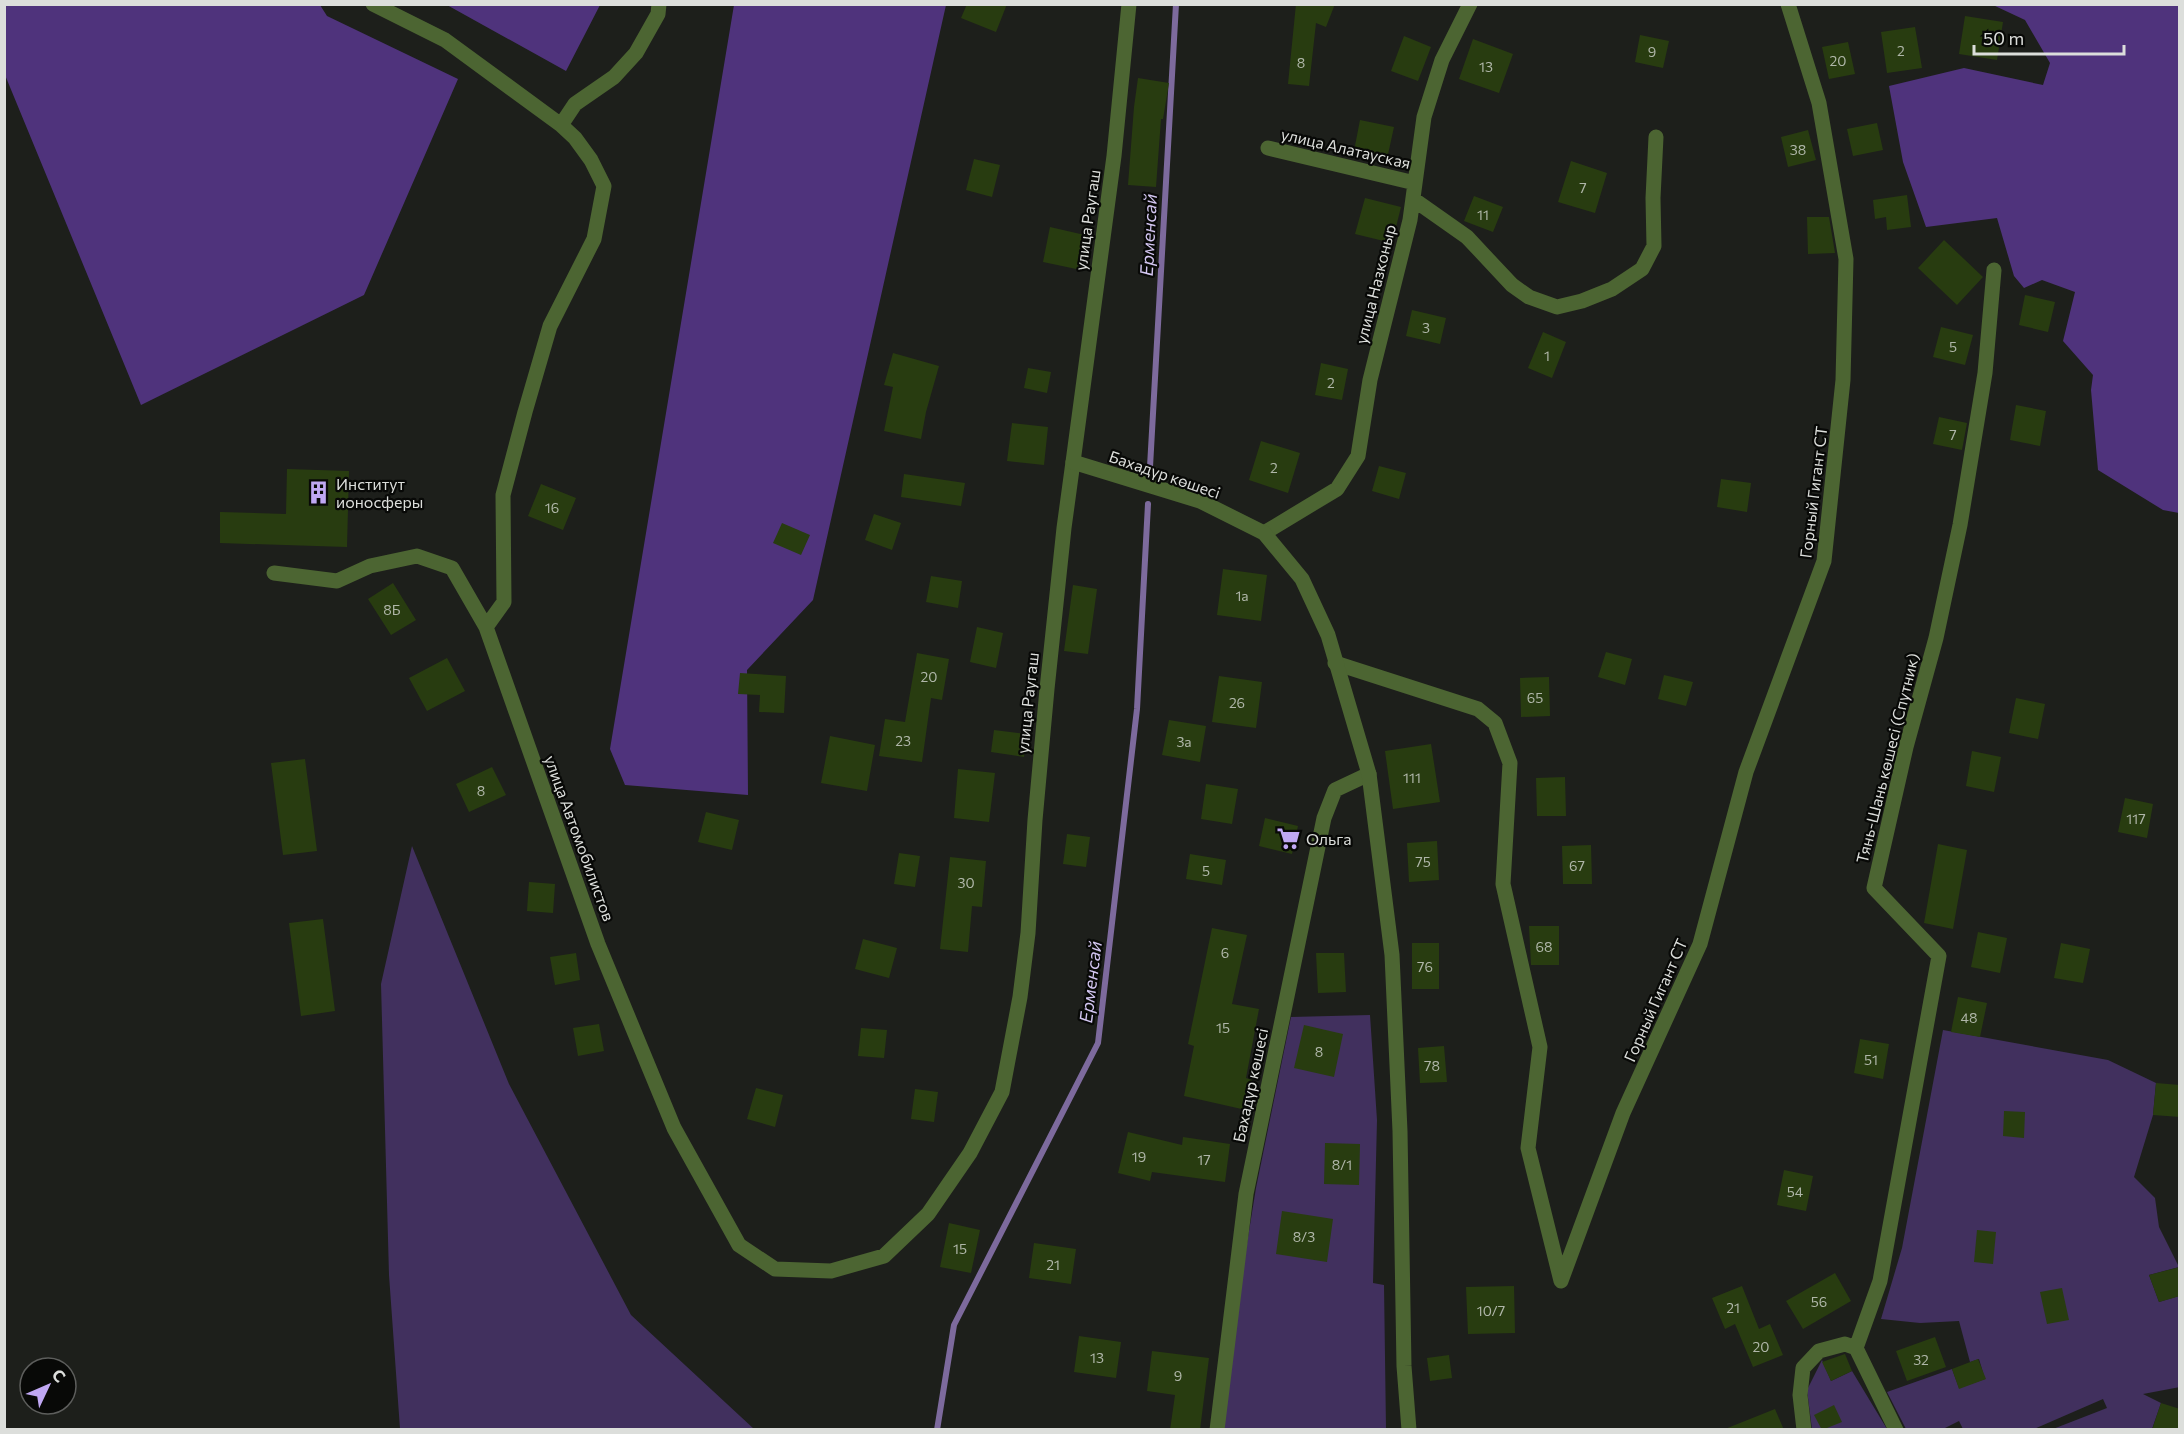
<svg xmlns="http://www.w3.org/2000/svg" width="2184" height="1434" font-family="Commissioner,sans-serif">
<rect width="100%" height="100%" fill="#1d1f1b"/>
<path fill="#41305e" d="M412 846 509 1084 631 1315 754 1429H400L389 1275 381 984Z
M1370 1015 1377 1120 1373 1283 1384 1285 1386 1429 1222 1430 1244 1262 1256 1188 1291 1017Z
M1943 1030 2108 1060 2156 1083 2153 1115 2134 1177 2155 1198 2159 1227 2179 1267 2149 1275 2159 1302 2179 1296 2180 1387 2143 1394 2161 1403 2152 1429H2053L2107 1408 2103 1399 2034 1429H1963L1959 1421 1943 1429H1906L1887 1392 1952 1369 1959 1388 1985 1379 1979 1359 1970 1362 1959 1321 1920 1323 1881 1319 1902 1248Z
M1822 1360 1831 1381 1852 1371 1887 1429H1812L1807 1390Z"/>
<path fill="#4f337c" d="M4 5H320L327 16 458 79 364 295 141 405 5 75Z
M447 5H600L566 71Z
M734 5H946L813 600 747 670 748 795 625 785 610 749Z
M1993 5H2179V513L2163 510 2098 470 2091 390 2093 375 2063 341 2075 292 2042 280 2024 288 2014 276 1997 218 1926 227 1903 162 1889 86 1964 68 2043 85 2050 63 2025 20Z"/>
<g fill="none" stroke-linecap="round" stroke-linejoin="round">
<path stroke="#7d6a9d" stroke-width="6" d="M1150 467 1176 4
M937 1430 954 1325 1098 1043 1137 709 1148 504"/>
</g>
<path fill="#283c10" d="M967 4H1007L996 32 961 18Z
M1296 4H1335L1326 27 1316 23 1309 86 1288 84Z
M1965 16 2003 22 1997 60 1959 54Z
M1915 27 1922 68 1887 73 1881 32Z
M1640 35 1669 41 1663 68 1635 62Z
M1404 36 1431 47 1418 81 1391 71Z
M1473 39 1513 54 1499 93 1459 79Z
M1848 42 1855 74 1829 79 1822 47Z
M1138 78 1169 83 1163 119H1161L1156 187 1128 185 1134 107Z
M1360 120 1394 127 1387 159 1354 151Z
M1877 123 1883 150 1853 156 1847 129Z
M1808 130 1816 160 1788 167 1781 137Z
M974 159 1000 165 992 197 966 190Z
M1571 161 1607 173 1595 213 1558 202Z
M1907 195 1911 227 1887 230 1886 217 1875 219 1873 200Z
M1474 196 1503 207 1493 232 1464 221Z
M1365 198 1401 207 1392 243 1355 234Z
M1807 217H1829L1835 253 1808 254Z
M1050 227 1089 236 1081 270 1043 262Z
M1944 240 1983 277 1957 305 1918 268Z
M2025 295 2055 302 2048 332 2019 325Z
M1412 310 1446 318 1440 344 1406 336Z
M1941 327 1973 335 1965 365 1933 357Z
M1543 332 1566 342 1552 378 1528 368Z
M893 353 939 366 926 412 921 439 884 431 893 387 884 385Z
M1321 363 1348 369 1342 400 1315 395Z
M1028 368 1051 372 1047 393 1024 388Z
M2016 405 2046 411 2040 446 2010 440Z
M1939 417 1967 423 1962 450 1933 444Z
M1012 423 1048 427 1044 465 1007 461Z
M1261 441 1300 453 1288 493 1249 480Z
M1379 466 1406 473 1399 499 1372 491Z
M287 469 349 471 347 547 220 543V512L286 514Z
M904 474 965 483 961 506 901 497Z
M1721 479 1751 483 1747 512 1717 507Z
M541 484 576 498 563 530 528 516Z
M874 514 901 523 892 550 865 540Z
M782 523 810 535 801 555 773 543Z
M1223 569 1267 575 1261 621 1217 615Z
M931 576 962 581 958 608 926 602Z
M393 583 416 620 391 635 368 599Z
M1073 585 1097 589 1088 654 1064 651Z
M977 627 1003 633 996 668 970 662Z
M1606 652 1632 659 1625 685 1598 677Z
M917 653 949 659 942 700 931 698 922 762 879 756 885 719 905 722Z
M447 658 465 691 427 711 409 678Z
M740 673 786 676 784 713 759 712 760 695 738 694Z
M1664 675 1693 682 1686 706 1658 699Z
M1219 676 1262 682 1256 728 1212 722Z
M1549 677 1550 716 1521 717 1520 678Z
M2016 698 2045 704 2038 739 2009 733Z
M1169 720 1206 726 1200 762 1162 755Z
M994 730 1027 734 1024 757 991 752Z
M830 736 875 745 867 791 821 783Z
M1431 744 1440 802 1393 809 1385 751Z
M1972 751 2001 757 1994 792 1966 786Z
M305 759 317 851 283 855 271 763Z
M492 767 506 795 469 812 456 784Z
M958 769 995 773 989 822 954 818Z
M1565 777 1566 816H1537L1536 778Z
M1206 784 1238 789 1232 824 1201 819Z
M2125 798 2153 804 2147 838 2118 832Z
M706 812 739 820 732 850 698 842Z
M1265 818 1298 826 1292 854 1259 846Z
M1067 834 1090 837 1086 867 1063 864Z
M1437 841 1439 880 1409 882 1407 843Z
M1938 844 1967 850 1953 929 1924 923Z
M1591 845 1592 884H1563L1562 846Z
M899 853 920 856 915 887 894 884Z
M1190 854 1226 860 1222 885 1186 879Z
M950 857 986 861 982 907 972 906 968 952 940 949Z
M529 882 555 884 553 913 527 911Z
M323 919 335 1011 301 1016 289 923Z
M1529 926H1559V965H1531Z
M1212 928 1247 935 1232 1004 1259 1009 1246 1078 1252 1080 1246 1110 1184 1096 1194 1046 1188 1044Z
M1978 932 2007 938 2000 973 1971 967Z
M863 939 897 948 889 978 855 969Z
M1412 943H1439V989H1412Z
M2061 943 2090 949 2083 983 2054 978Z
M576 953 580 980 555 985 550 957Z
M1316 953H1344L1346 992 1318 993Z
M1958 997 1987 1003 1980 1037 1951 1032Z
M599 1024 604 1051 578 1056 573 1028Z
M1304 1025 1343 1034 1334 1077 1294 1068Z
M861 1028 887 1030 884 1058 858 1056Z
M1860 1039 1889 1044 1883 1079 1854 1073Z
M1444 1046 1447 1082 1420 1083 1418 1048Z
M2156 1083 2180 1085V1117L2153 1115Z
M756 1088 783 1095 775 1127 747 1119Z
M915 1089 938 1092 934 1122 911 1119Z
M2004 1111 2025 1112 2024 1138 2003 1136Z
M1128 1132 1182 1145 1183 1137 1230 1144 1225 1182 1152 1172 1150 1181 1118 1173Z
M1325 1143 1360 1144 1359 1185 1324 1184Z
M1784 1170 1813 1176 1806 1211 1777 1205Z
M1282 1211 1333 1219 1327 1262 1276 1254Z
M949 1223 980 1230 971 1273 940 1267Z
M1977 1230 1996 1232 1993 1264 1974 1262Z
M1034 1243 1076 1249 1071 1284 1029 1278Z
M2180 1267V1296L2159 1302 2149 1275Z
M1835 1273 1851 1301 1803 1329 1786 1301Z
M1514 1286 1515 1333 1468 1334 1466 1287Z
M1742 1286 1759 1329 1770 1324 1783 1355 1753 1367 1735 1324 1725 1329 1712 1298Z
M2062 1288 2069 1320 2047 1324 2040 1292Z
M1079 1336 1121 1342 1116 1378 1074 1372Z
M1935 1337 1946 1367 1907 1381 1896 1351Z
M1152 1351 1209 1358 1200 1430H1170L1175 1395 1147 1391Z
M1845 1354 1852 1371 1831 1381 1822 1362Z
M1449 1355 1452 1378 1430 1381 1427 1358Z
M1978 1359 1986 1379 1959 1389 1952 1369Z
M2161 1403 2180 1409V1430H2152Z
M1834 1405 1842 1422 1822 1430 1814 1415Z
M1775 1409 1784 1430H1725V1429Z"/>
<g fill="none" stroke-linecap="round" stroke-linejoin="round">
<path stroke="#4c6532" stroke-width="15" d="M373 4 445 40 561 125 575 138 591 160 604 186 594 239 550 326 525 412 503 495 504 602 486 627
M561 125 575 104 614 77 636 53 658 14 659 4
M1268 148 1415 183
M1413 199 1467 237 1512 285 1529 297 1557 307 1582 301 1612 289 1642 269 1654 246 1653 198 1656 137
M1264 533 1337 489 1358 456 1370 380 1410 220 1424 117 1442 60 1470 4
M274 573 337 581 370 566 417 556 452 568 486 627 598 944 674 1128 739 1245 775 1269 831 1271 884 1256 928 1214 970 1153 1002 1092 1020 997 1028 933 1035 820 1047 689 1064 528 1073 462
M1335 663 1478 709 1495 723 1510 763 1503 884 1540 1047 1528 1148 1561 1281 1623 1113 1700 944 1746 772 1824 561 1843 380 1846 259 1819 103 1788 4
M1217 1430 1246 1194 1324 818 1335 790 1369 774
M1804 1430 1800 1395 1803 1368 1819 1351 1845 1344 1856 1348
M1896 1430 1856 1348 1880 1281 1939 956 1874 888 1906 747 1936 638 1960 525 1985 373 1994 270"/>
<path stroke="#4c6532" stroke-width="15" d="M1129 4 1114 156 1073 462 1200 501 1264 533 1302 579 1328 635 1369 774 1392 955 1400 1131 1404 1366 1409 1430"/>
</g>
<defs>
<symbol id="building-bare" viewBox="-9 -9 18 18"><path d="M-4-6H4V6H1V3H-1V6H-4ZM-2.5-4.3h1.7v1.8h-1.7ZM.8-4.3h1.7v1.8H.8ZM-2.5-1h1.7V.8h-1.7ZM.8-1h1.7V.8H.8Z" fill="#c0a8f3" stroke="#080907" stroke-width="2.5" paint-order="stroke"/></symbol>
<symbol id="supermarket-bare" viewBox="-9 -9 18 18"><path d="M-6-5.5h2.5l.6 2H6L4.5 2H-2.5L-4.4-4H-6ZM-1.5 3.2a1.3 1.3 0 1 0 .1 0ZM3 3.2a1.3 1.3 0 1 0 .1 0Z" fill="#c0a8f3" stroke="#080907" stroke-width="2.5" paint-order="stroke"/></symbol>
</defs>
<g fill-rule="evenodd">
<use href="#building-bare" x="302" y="476" width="33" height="33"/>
<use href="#supermarket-bare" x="1272" y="822" width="33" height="33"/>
</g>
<g text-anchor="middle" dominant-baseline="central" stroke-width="4.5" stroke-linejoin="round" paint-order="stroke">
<g font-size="14" fill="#afb6a8">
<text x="1901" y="50">2</text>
<text x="1652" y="51">9</text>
<text x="1838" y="60">20</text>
<text x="1301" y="62">8</text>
<text x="1486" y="66">13</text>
<text x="1798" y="149">38</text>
<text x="1583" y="187">7</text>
<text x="1483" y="214">11</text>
<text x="1426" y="327">3</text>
<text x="1953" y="346">5</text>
<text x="1547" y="355">1</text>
<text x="1331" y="382">2</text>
<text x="1953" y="434">7</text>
<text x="1274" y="467">2</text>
<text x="552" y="507">16</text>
<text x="1242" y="595">1а</text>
<text x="392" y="609">8Б</text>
<text x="929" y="676">20</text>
<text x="1535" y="697">65</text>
<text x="1237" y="702">26</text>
<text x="903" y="740">23</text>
<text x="1184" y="741">3а</text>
<text x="1412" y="777">111</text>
<text x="481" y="790">8</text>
<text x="2136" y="818">117</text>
<text x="1423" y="861">75</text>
<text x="1577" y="865">67</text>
<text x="1206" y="870">5</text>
<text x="966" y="882">30</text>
<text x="1544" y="946">68</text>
<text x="1225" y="952">6</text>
<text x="1425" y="966">76</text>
<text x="1969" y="1017">48</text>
<text x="1223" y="1027">15</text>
<text x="1319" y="1051">8</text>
<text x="1871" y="1059">51</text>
<text x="1432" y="1065">78</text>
<text x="1139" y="1156">19</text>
<text x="1204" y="1159">17</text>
<text x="1342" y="1164">8/1</text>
<text x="1795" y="1191">54</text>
<text x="1304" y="1236">8/3</text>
<text x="960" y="1248">15</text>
<text x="1053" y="1264">21</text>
<text x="1819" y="1301">56</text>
<text x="1733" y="1307">21</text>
<text x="1491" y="1310">10/7</text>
<text x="1761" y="1346">20</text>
<text x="1097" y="1357">13</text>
<text x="1921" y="1359">32</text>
<text x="1178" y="1375">9</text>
</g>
<g font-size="16" fill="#dcdedb" stroke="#080907">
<text transform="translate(1346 148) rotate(13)">улица Алатауская</text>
<text transform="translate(1087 220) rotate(-82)">улица Раугаш</text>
<text transform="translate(1375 284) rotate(-76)">улица Назконыр</text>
<text transform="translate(1165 474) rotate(19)">Бахадүр көшесі</text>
<text transform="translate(1813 492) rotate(-83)">Горный Гигант СТ</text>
<text transform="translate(1027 703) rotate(-84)">улица Раугаш</text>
<text transform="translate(1887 758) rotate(-76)">Тянь-Шань көшесі (Спутник)</text>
<text transform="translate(580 838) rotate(70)">улица Автомобилистов</text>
<text transform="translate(1655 1000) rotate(-66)">Горный Гигант СТ</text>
<text transform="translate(1250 1085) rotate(-78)">Бахадүр көшесі</text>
</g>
<g font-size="16" fill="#dcdedb" stroke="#080907" text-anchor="start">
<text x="336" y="483">Институт<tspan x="336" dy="18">ионосферы</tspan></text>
<text x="1306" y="838">Ольга</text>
</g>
<g font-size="18" font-style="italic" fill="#d3c6f1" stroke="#080907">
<text transform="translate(1148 235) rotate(-87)">Ерменсай</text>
<text transform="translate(1090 982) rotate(-83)">Ерменсай</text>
</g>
</g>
<rect width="2184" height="1434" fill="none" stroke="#dcdedb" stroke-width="12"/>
<g transform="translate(48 1386) rotate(46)"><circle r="28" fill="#080907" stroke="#5d5e5c" stroke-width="1.5"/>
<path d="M0-4.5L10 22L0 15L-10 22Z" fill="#c0a8f3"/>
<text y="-9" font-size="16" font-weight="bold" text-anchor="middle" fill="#dcdedb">С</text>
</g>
<path d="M1974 45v9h150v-9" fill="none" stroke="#dcdedb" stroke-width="3"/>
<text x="1983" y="45" font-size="18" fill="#dcdedb" stroke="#080907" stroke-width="4.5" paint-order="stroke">50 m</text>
</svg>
